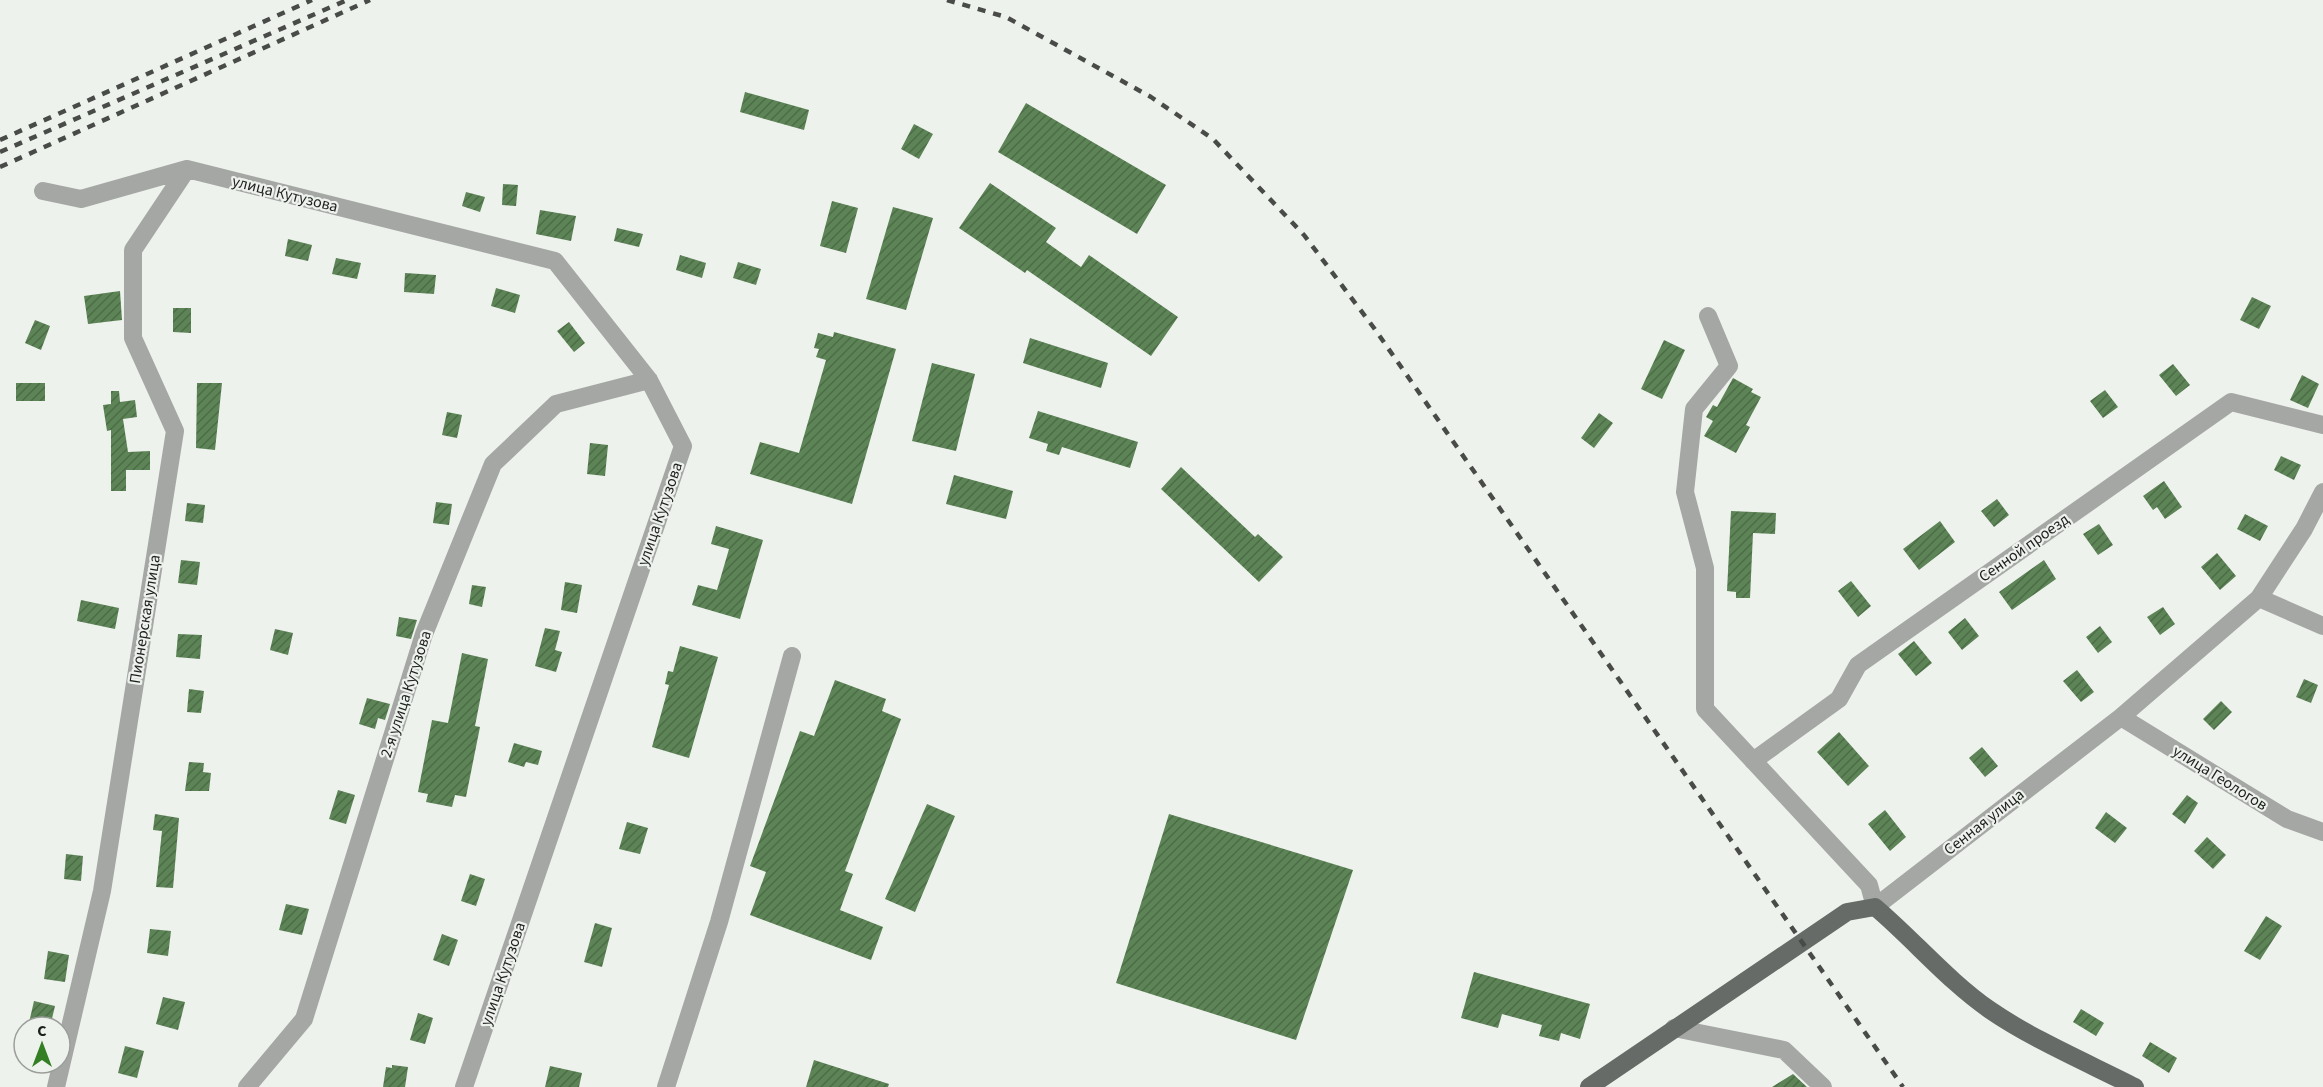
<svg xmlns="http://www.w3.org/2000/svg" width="2323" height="1087" font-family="'Source Sans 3',sans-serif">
<defs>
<pattern id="building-hatch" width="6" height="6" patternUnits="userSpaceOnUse" patternTransform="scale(1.5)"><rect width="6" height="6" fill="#5d8456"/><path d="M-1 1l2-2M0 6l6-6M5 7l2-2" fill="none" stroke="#4c6c47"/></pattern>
</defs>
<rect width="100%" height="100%" fill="#eef2ed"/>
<path fill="url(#building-hatch)" d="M745 92 809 110 804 130 740 112Z
M1026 103 1166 185 1137 234 998 152Z
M914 124 933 134 919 159 901 149Z
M990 183 1056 228 1046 242 1081 267 1089 255 1178 317 1151 356 1027 270 1025 273 959 228Z
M503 184 518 185 516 206 502 205Z
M466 192 485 197 480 212 462 206Z
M832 201 858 208 846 253 820 246Z
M893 207 933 218 906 310 866 299Z
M540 210 576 216 571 241 536 234Z
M617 228 643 234 639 247 614 241Z
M288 239 312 245 308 261 285 256Z
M680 255 706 263 702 278 676 270Z
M336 258 361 263 357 279 332 274Z
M738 262 761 269 756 285 733 278Z
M405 273 436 275 434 294 404 292Z
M496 288 520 295 515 313 491 306Z
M120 291 122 320 88 324 84 296Z
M2252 297 2271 306 2259 329 2240 320Z
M173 308H191V333L173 332Z
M35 320 50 326 41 350 25 343Z
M569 322 585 343 574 352 557 331Z
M834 332 896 349 852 504 750 474 760 442 799 453 826 360 816 357 819 349 814 348 818 333 833 337Z
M1030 338 1108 363 1101 388 1023 363Z
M1664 340 1685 350 1662 399 1641 389Z
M932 363 975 374 956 451 912 441Z
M2173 364 2190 385 2176 396 2159 375Z
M2302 375 2319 384 2308 408 2290 400Z
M1733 378 1753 389 1751 392 1761 397 1746 425 1750 427 1736 453 1704 436 1713 421 1706 417 1713 405 1717 407Z
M16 383H45V401H16Z
M197 383H222L215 450 196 448Z
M2105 390 2118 407 2103 418 2090 401Z
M111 391H119L120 402 135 400 137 417 123 419 128 452 150 451V470H126V491H111V430L107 431 103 405 111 404Z
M1038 411 1138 442 1130 468 1062 447 1059 455 1046 451 1048 444 1029 438Z
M447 412 462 415 457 438 442 435Z
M1599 413 1613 423 1594 448 1581 438Z
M590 443 608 445 605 476 587 474Z
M2281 456 2301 465 2294 480 2274 470Z
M1181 467 1255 537 1258 534 1283 557 1259 582 1161 489Z
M954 475 1013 491 1006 519 946 504Z
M2164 481 2182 507 2165 519 2157 507 2153 510 2143 496Z
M1997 499 2009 515 1994 527 1981 511Z
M436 502 452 504 449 525 433 523Z
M187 503 205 505 203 523 185 521Z
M1731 511 1776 513 1775 534 1753 533 1750 598H1736V592L1727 591Z
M2245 514 2268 526 2260 541 2237 529Z
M1940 521 1955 542 1919 570 1903 549Z
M2099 524 2113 545 2098 555 2083 534Z
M716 526 763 540 740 619 692 605 698 585 717 590 729 549 711 544Z
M2217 553 2236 576 2220 590 2201 567Z
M181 560 200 562 197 585 178 583Z
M2044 560 2056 579 2012 610 1999 592Z
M1851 581 1871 606 1858 617 1838 591Z
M565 582 582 585 577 613 561 610Z
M472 585 486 587 482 607 469 604Z
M81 600 119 608 115 629 77 621Z
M2163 607 2175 624 2160 635 2147 617Z
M399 617 417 620 411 639 396 636Z
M1965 618 1979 636 1962 650 1948 632Z
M2100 626 2112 642 2098 653 2086 637Z
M545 628 560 631 555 650 562 652 556 672 535 666Z
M275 629 293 633 288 655 270 650Z
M178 634 202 635 200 659 176 657Z
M1914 641 1932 663 1916 676 1898 654Z
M680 646 718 657 689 758 652 747 669 685 665 684 668 671 673 672Z
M462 653 488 659 475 726 480 727 466 797 455 795 452 807 426 802 428 794 418 792 432 720 448 723Z
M2077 670 2094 692 2081 702 2063 681Z
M2304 679 2318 685 2311 703 2296 697Z
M835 680 886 699 882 711 901 719 845 871 853 874 840 910 883 927 871 960 750 915 766 872 750 866 800 731 814 736Z
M189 689 204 691 201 713 187 712Z
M367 698 390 704 385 720 378 718 375 729 359 724Z
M2221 701 2232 712 2214 730 2203 719Z
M1839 732 1869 766 1848 786 1817 752Z
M514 743 542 751 538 765 526 762 524 767 508 762Z
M1982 747 1998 766 1985 777 1969 758Z
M189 762 204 763 203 772 211 773 209 791H185Z
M338 790 355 795 346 824 329 819Z
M2187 795 2198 803 2185 824 2172 814Z
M927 804 955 816 915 912 885 899Z
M1885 810 1906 837 1890 851 1868 824Z
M2106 812 2127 828 2115 843 2095 828Z
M155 814 179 818 173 888 156 887 162 831 153 830Z
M1169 814 1353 870 1296 1040 1116 983Z
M627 822 648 828 640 854 619 849Z
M2207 837 2226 855 2213 869 2194 851Z
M66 854 83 856 81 881 64 879Z
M470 874 485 879 476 906 461 901Z
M286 904 309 909 302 935 279 930Z
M2266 916 2282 926 2260 960 2244 951Z
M595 923 612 928 602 967 584 962Z
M150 929 171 931 168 956 147 953Z
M442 934 458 940 449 966 433 960Z
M48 951 69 955 65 982 44 979Z
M1474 972 1590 1004 1580 1039 1561 1033 1559 1041 1539 1036 1542 1025 1502 1014 1498 1028 1461 1018Z
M163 997 185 1002 178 1030 156 1024Z
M34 1001 55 1006 50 1027H28Z
M2081 1009 2104 1023 2096 1036 2073 1022Z
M418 1013 433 1018 425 1044 410 1040Z
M2150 1042 2177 1058 2169 1073 2142 1056Z
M125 1046 144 1051 137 1078 118 1073Z
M814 1060 889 1084 888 1087H806Z
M392 1065 408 1067 405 1087H383L386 1067 392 1068Z
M550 1066 582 1073 579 1087H545Z
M1793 1074 1807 1087H1772Z"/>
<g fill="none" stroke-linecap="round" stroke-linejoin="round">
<path stroke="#a5a7a5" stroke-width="18" d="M43 191 81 199 187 169 555 261 649 380 683 446 464 1087
M1708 316 1729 366 1694 409 1685 492 1705 568V709L1869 885 1875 907 2121 717 2259 598 2304 529 2323 492
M2259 598 2323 626
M2121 717 2287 819 2323 832
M1753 761 1839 699 1858 665 2231 402 2323 425
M1674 1028 1784 1050 1823 1087
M56 1087 102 891 175 431 133 338V250L187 169
M247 1087 304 1019 424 634 493 464 556 404 649 380
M666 1087 719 922 792 656"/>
<path stroke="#676b67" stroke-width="18" d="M1589 1087 1847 912 1875 907C1914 940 1948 981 1990 1010 2032 1039 2090 1064 2135 1087"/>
<path stroke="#494b48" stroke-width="4.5" stroke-dasharray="8 8" stroke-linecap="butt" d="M947 0 1006 17 1151 97 1213 139 1304 235 1374 328 1903 1087
M0 140 312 0
M0 152 347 0
M0 167 370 0"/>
</g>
<g text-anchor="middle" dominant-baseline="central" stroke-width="4.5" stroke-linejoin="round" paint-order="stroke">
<g font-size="16" fill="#1e201e" stroke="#eef2ed">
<text transform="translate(285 194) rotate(14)">улица Кутузова</text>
<text transform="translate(660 514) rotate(-71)">улица Кутузова</text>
<text transform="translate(2024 548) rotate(-35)">Сенной проезд</text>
<text transform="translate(145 619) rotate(-81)">Пионерская улица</text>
<text transform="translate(406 694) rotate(-72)">2-я улица Кутузова</text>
<text transform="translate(2220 778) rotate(32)">улица Геологов</text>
<text transform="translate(1984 822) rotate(-38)">Сенная улица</text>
<text transform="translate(503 974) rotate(-71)">улица Кутузова</text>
</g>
</g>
<g transform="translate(42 1045)"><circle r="28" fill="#eef2ed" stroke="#9b9e9a" stroke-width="1.5"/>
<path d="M0-4.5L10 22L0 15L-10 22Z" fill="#347e24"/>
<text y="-9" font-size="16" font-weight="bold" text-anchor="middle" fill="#1e201e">С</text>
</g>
</svg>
